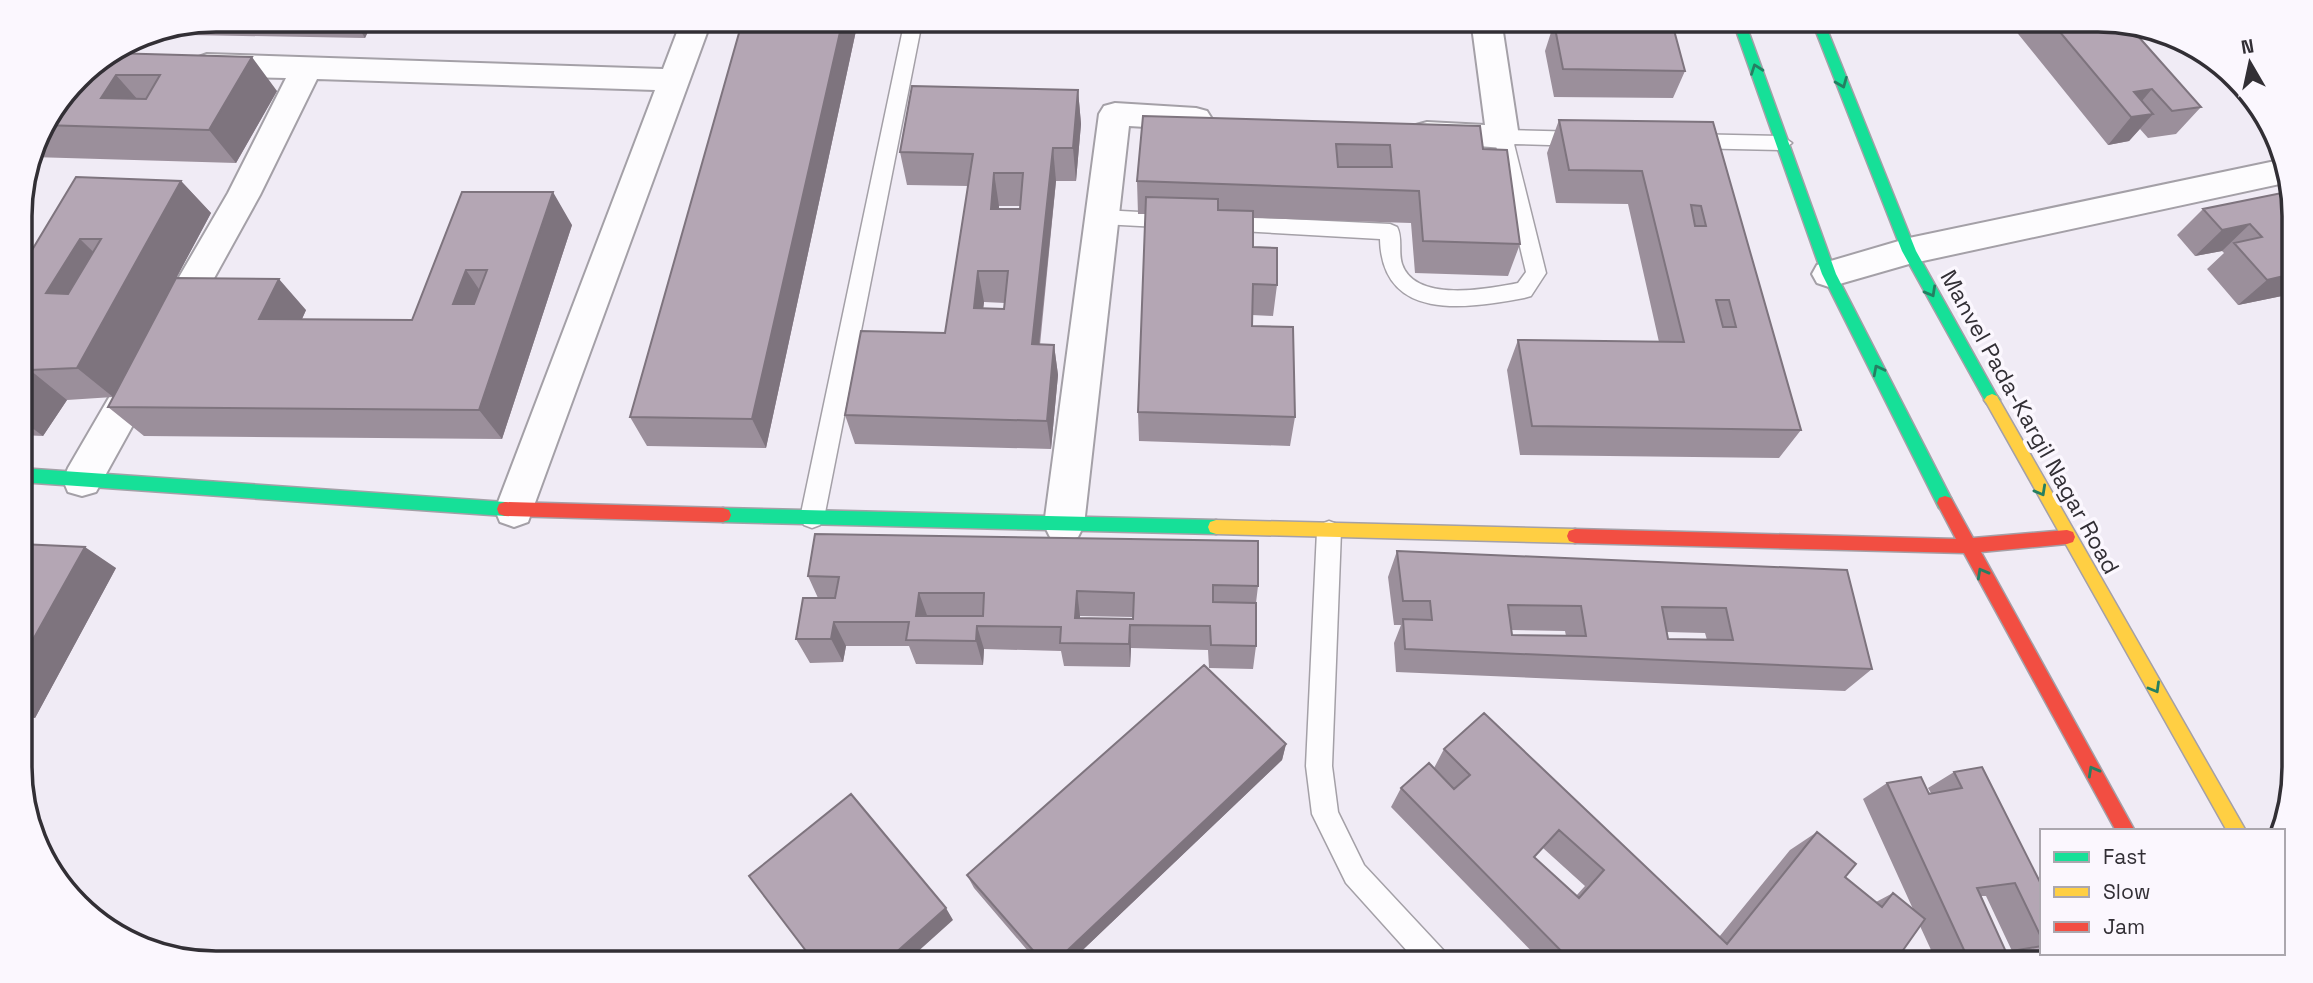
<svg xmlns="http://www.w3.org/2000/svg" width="2313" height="983" font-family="'Space Grotesk',sans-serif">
<rect width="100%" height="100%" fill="#f0ebf5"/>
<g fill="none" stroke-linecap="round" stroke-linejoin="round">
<defs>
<path id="lane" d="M892 19H913L921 27 824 518 820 525 812 528 804 525 800 518 903 29Z
M1503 130 1583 132 1593 139 1583 146 1514 144 1546 273 1531 296 1524 298C1465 309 1382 322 1380 239L1222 230 1215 228 1212 223 1215 218 1222 216 1390 224 1397 227C1403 238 1398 252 1402 264 1415 303 1488 289 1518 283L1526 272 1494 137Z
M1687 134 1782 136 1792 143 1782 150 1687 148 1677 141Z
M1102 210 1177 214 1184 216 1187 221 1184 226 1177 228 1102 224 1095 222 1092 217 1095 212Z
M1329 521 1337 524 1341 531 1332 766 1338 812 1364 865 1446 953 1450 963H1418L1346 883 1312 814 1306 766 1317 531 1321 524Z"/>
<path id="street" d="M682 19H712L528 522 514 527 500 522 495 510 655 90 317 79 260 195 96 492 82 496 68 492 63 480 68 468 228 193 286 78 207 76 196 72 192 65 196 58 207 54 663 69Z
M1471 19H1501L1519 137 1514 145 1503 148 1416 141 1411 133 1416 125 1427 122 1485 125Z
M1115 103 1196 108 1207 111 1212 119 1207 127 1196 130 1129 126 1084 525 1078 537 1064 542 1050 537 1044 525 1099 114 1104 106Z
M2280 160 2289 182 1909 264 1829 287 1817 283 1812 274 1817 265 1909 238Z"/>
<path id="fast" d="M1732 19H1744L1836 274 1951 498 1953 503 1951 508 1945 510 1939 508 1822 274Z
M1811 19H1823L1916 251 1997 396 2000 400 1997 404H1987L1902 251Z
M20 468 505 502 511 504 513 509 511 514 505 516 20 482Z
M723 508 1216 520 1222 522 1224 527 1222 532 1216 534 723 522 717 520 715 515 717 510Z"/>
<path id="slow" d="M1992 394 1997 396 2246 831H2227L1987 404 1984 400 1987 396Z
M1216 520 1575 529 1581 531 1583 536 1581 541 1575 543 1216 534 1210 532 1208 527 1210 522Z"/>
<path id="jam" d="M1945 496 1951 498 1973 538 2067 530 2073 532 2075 537 2073 542 2067 544 1981 552 2135 831H2116L1964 553 1575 543 1569 541 1567 536 1569 531 1575 529 1956 539 1937 503 1939 498Z
M505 502 723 508 729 510 731 515 729 520 723 522 505 516 499 514 497 509 499 504Z"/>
</defs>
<use href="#lane" stroke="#a4a0a7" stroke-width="3"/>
<use href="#street" stroke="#a4a0a7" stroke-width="4"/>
<use href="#fast" stroke="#a4a0a7" stroke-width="3"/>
<use href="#slow" stroke="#a4a0a7" stroke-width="3"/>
<use href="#jam" stroke="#a4a0a7" stroke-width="3"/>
<use href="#lane" fill="#fdfcfe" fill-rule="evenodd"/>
<use href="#street" fill="#fdfcfe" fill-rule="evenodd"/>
<use href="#fast" fill="#16e098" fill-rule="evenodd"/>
<use href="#slow" fill="#ffcf43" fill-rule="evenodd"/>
<use href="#jam" fill="#f24e42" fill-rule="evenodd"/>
</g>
<path fill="#9b8f9b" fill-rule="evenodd" d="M215 19H374L365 38 189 35 182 26Z
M592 19H658L656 25 594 23Z
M1578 19H1671L1685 71 1673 98 1554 97 1545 51 1554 23H1579Z
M2006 19H2097L2201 107 2176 134 2148 138 2140 129 2129 141 2108 145Z
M857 26 766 448 647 446 630 417Z
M110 53 277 91 236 163 32 157 40 128 86 68Z
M2219 69 2253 96 2255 101 2244 102 2216 72Z
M1078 90 1081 124 1076 181H1056L1040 345H1054L1058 375 1051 449 855 444 845 415 945 333 968 186 907 185 900 152ZM999 206H1020V209H999ZM984 302 1005 303 1004 309 983 308Z
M1143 116 1483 149 1520 244 1508 276 1415 273 1411 223 1253 218V247L1277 285 1273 316 1252 315V326L1295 417 1290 446 1139 441 1138 412 1146 214H1138L1137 181Z
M1559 120 1713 122 1801 430 1779 458 1520 455 1507 370 1518 340 1659 342 1628 204 1556 203 1547 153Z
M181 181 211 213 176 278 306 310 302 319 412 320 462 192 572 225 502 439 144 436 108 407 113 397 67 400 43 436 20 435V270Z
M2292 191V294L2238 305 2207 269 2224 253 2222 251 2195 256 2177 235 2203 209Z
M20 544 116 568 35 718 21 717Z
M1397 551 1847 570 1872 669 1845 691 1396 672 1394 643 1401 625H1394L1388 577ZM1511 630 1565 631 1566 636 1512 635ZM1667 632 1705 633 1707 640 1668 639Z
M808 576 1258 586 1256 603V646L1253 669 1209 668 1208 650 1131 648 1130 667 1064 666 1061 651 984 649 983 665 916 664 909 646H846L843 662 810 663 796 639 818 598ZM1080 616 1133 617V619L1080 618Z
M1286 744 1282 760 1068 964H1039L974 888 967 875Z
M1444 749 1719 937 1790 850 1817 832 1845 877 1876 902 1893 893 1913 909 1863 799 1887 783 1931 793 1928 788 1954 772 2042 886V953L2080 963H1937L1920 926 1894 963H1543L1391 807 1401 788 1434 768ZM1543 848 1585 886 1576 896 1534 857ZM1981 896H1986L2012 951 2006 952Z"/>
<path fill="#7e747e" d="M353 19H374L365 38Z
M843 19H856L857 26 766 448 752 419Z
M252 57 277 91 236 163 209 130Z
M116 75 146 109 101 98Z
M2152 89 2130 115 2134 92Z
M1078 90 1081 124 1076 181 1073 148Z
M2153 114 2129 141 2108 145 2131 117Z
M1053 148 1056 181 1036 374 1032 344Z
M994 173 999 206 996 241 991 209Z
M181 181 211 213 113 397 77 368Z
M553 192 572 225 502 439 479 410Z
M2250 224 2222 251 2195 256 2222 230Z
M80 239 113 271 81 325 46 293Z
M466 270 487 301 475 335 453 304Z
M978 271 984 302 980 338 974 308Z
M2292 274V294L2238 305 2267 280Z
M279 279 306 310 288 350 259 319Z
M1054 345 1058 375 1051 449 1047 421Z
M30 370 67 400 43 436 20 419V384Z
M85 547 116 568 35 718 21 711V661Z
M1077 591 1080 616 1078 642 1075 618Z
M919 593 928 618 916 616Z
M834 622 846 646 843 662 831 639Z
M1130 625 1131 648 1130 667 1129 644Z
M977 626 984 649 983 665 976 641Z
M1286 744 1282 760 1068 964H1053Z
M946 908 953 920 904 964H883Z"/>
<path fill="#b4a6b4" stroke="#7e747e" stroke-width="2" fill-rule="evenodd" d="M743 19H843L752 419 630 417Z
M1594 19H1671L1685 71 1563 69 1554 23H1595Z
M2049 19H2097L2129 26 2201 107 2172 111 2152 89 2134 92 2153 114 2131 117Z
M110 53 252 57 209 130 42 125 86 68ZM116 75H160L146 99 101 98Z
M912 86 1078 90 1073 148H1053L1032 344 1054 345 1047 421 845 415 861 331 945 333 973 154 900 152ZM994 173H1023L1020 209H991ZM978 271H1008L1004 309 974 308Z
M1143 116 1480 126 1483 149 1507 150 1520 244 1423 241 1419 191 1137 181ZM1336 144 1390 145 1392 167H1338Z
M1559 120 1713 122 1801 430 1532 426 1518 340 1684 342 1642 171 1569 170ZM1691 205 1701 206 1706 226H1695ZM1716 300H1729L1736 327H1723Z
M76 177 181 181 77 368 30 370 20 384V270ZM80 239H101L68 294 46 293Z
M2292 191V274L2267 280 2234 243 2262 237 2250 224 2222 230 2203 209Z
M462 192H553L479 410 108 407 176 278 279 279 259 319 412 320ZM466 270H487L474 304H453Z
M1146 197 1218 199V210L1253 211V247L1277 248V285L1253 284 1252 326 1293 327 1295 417 1138 412Z
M815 534 1258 541V586L1213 585V602L1256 603V646L1211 645 1210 626 1130 625 1129 644 1060 643 1061 627 977 626 976 641 906 640 909 622H834L831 639H796L803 598H835L839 577 808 576ZM1077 591 1134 593 1133 619 1075 618ZM919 593H984L983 616H916Z
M20 544 85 547 21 661Z
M1397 551 1847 570 1872 669 1405 649 1403 619 1432 620 1430 601H1403ZM1508 605 1581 606 1586 636 1512 635ZM1662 607 1726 608 1733 640 1668 639Z
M1204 665 1286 744 1053 964H1045L967 875Z
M1484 713 1727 944 1817 832 1856 864 1845 877 1882 907 1893 893 1925 919 1894 963H1573L1401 788 1429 763 1454 789 1470 775 1444 749ZM1559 830 1604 870 1579 898 1534 857Z
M1982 767 2042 886V939L2015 883 1977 888 2006 952 2042 946V953H2075L2080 963H1970L1887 783 1921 777 1929 794 1962 788 1954 772Z
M851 794 946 908 883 964H816L749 876Z"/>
<defs><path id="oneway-chevron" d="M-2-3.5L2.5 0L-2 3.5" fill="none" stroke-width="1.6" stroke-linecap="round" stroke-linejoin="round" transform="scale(1.75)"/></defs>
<g stroke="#257f62">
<use href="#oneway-chevron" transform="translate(1756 69) rotate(-110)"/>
<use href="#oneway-chevron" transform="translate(1842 83) rotate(68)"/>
<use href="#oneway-chevron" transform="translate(1931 292) rotate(61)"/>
<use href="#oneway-chevron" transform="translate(1878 370) rotate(-117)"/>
<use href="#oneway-chevron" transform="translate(2041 491) rotate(61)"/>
<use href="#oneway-chevron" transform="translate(1982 573) rotate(-119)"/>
<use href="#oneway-chevron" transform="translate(2155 688) rotate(60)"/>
<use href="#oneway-chevron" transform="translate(2093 771) rotate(-119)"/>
</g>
<g text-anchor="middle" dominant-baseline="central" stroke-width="7" stroke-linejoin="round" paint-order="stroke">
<g font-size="23" fill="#322f35" stroke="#fbf7fe">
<text transform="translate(2030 422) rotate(61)">Manvel Pada-Kargil Nagar Road</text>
</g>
</g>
<path d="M0 0H2313V983H0ZM216 32H2098A184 184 0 0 1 2282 216V767A184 184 0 0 1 2098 951H216A184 184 0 0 1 32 767V216A184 184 0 0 1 216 32Z" fill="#fbf7fe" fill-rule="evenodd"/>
<path fill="none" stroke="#322f35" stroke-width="3.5" d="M216 32H2098A184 184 0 0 1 2282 216V767A184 184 0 0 1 2098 951H216A184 184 0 0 1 32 767V216A184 184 0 0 1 216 32Z"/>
<rect x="2040" y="829" width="245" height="126" fill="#fbf7fe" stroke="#aba7ae" stroke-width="2"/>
<rect x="2054" y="852" width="35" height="10" fill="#16e098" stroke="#aba7ae" stroke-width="2"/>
<text x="2103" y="864" font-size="21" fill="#322f35">Fast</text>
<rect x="2054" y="887" width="35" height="10" fill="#ffcf43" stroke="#aba7ae" stroke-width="2"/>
<text x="2103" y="899" font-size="21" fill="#322f35">Slow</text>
<rect x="2054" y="922" width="35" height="10" fill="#f24e42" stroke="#aba7ae" stroke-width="2"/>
<text x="2103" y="934" font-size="21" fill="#322f35">Jam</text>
<g transform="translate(2250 63) rotate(351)" stroke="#fbf7fe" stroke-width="5" paint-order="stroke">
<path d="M0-5L12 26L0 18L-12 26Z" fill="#322f35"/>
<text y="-10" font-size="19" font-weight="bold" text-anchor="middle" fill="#322f35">N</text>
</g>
</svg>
